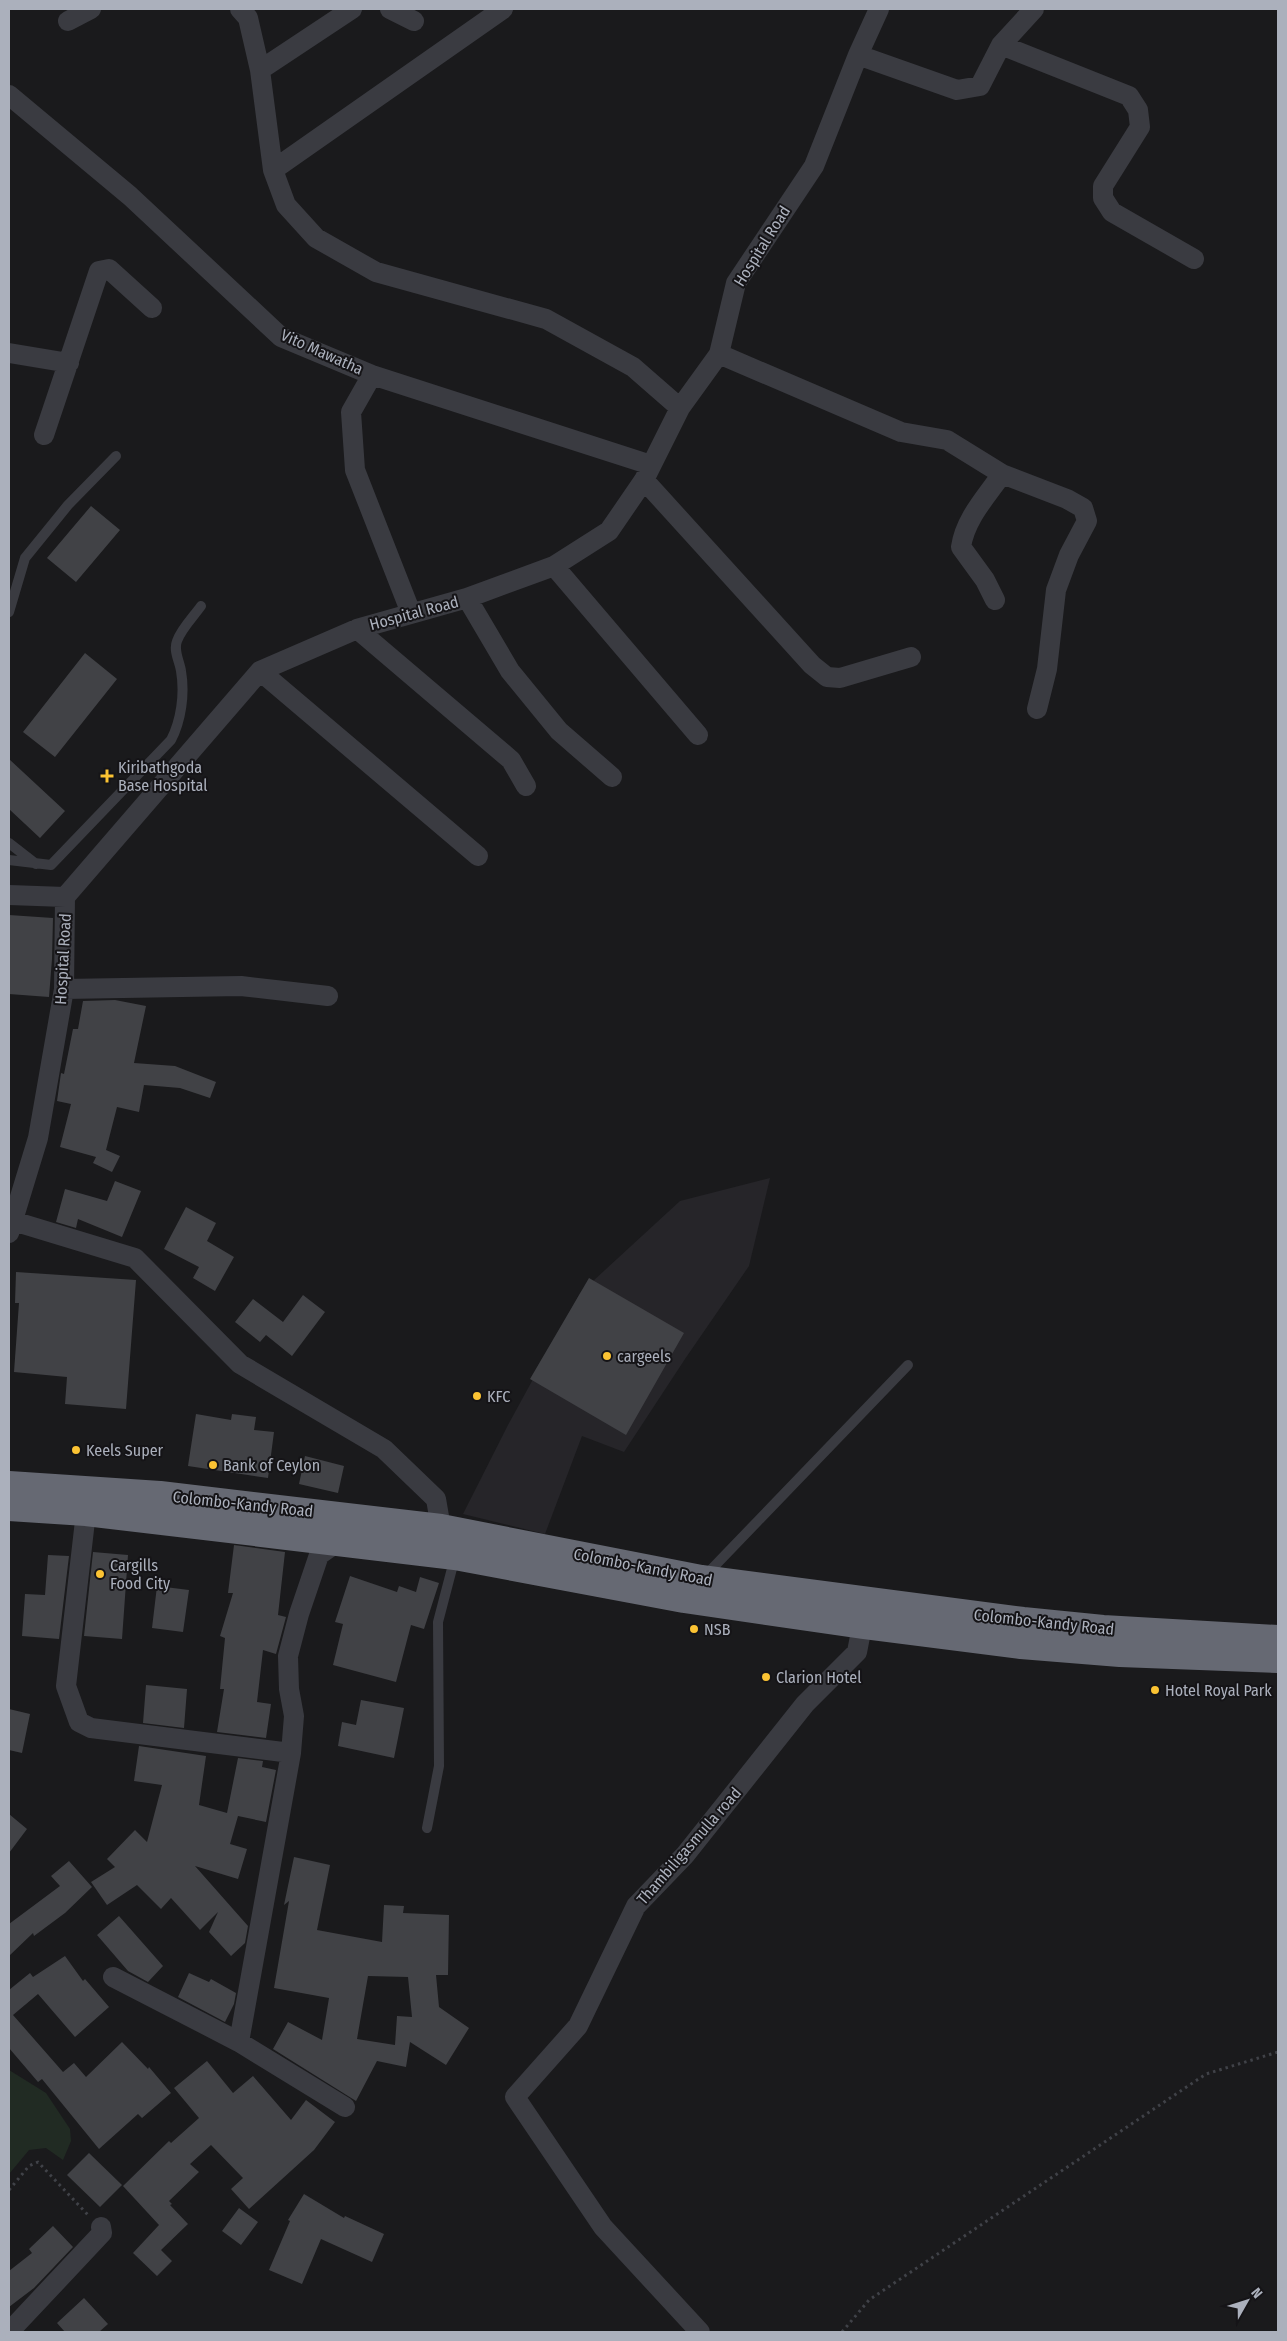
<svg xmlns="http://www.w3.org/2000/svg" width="1287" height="2341" font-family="'Fira Sans Condensed',sans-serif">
<rect width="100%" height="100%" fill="#1a1a1c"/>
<path fill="#262529" d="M770 1178 749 1266 685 1359 624 1452 582 1436 545 1534 463 1514 508 1425 580 1293 680 1201Z"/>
<path fill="#212b23" d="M9 2070 46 2093 70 2129 71 2141 63 2160 46 2148 29 2150 9 2174Z"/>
<path fill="#414246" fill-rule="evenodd" d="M91 506 120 530 76 582 47 558Z
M85 653 117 679 55 757 23 732Z
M9 759 65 811 40 838 9 809Z
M9 915 53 918 52 959 49 997 9 994Z
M115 1000 146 1006 134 1063 175 1066 216 1082 210 1098 180 1088 144 1085 139 1112 117 1107 106 1150 120 1156 112 1172 93 1163 96 1157 60 1147 71 1104 57 1101 61 1073 64 1074 73 1029H78L83 1001Z
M115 1181 141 1191 122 1237 78 1219 76 1228 56 1222 65 1189 107 1201Z
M186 1207 216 1223 207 1241 234 1257 215 1291 193 1278 199 1267 164 1249Z
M16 1272 136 1280 126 1409 65 1404 67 1377 14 1372 19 1303H15Z
M589 1278 684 1333 626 1435 530 1379Z
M303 1295 325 1312 292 1356 266 1335 260 1342 235 1322 253 1299 283 1322Z
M196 1414 231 1420 232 1414 256 1417 254 1430 274 1432 268 1478 188 1466Z
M305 1456 344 1466 338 1493 299 1484Z
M234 1545 285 1552 278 1615 286 1617 276 1654 263 1650 257 1702 271 1704 266 1738 217 1732 224 1689H220L225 1638 220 1636 233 1593H228Z
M93 1552 128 1555 122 1639 84 1636Z
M48 1555 69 1556 59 1639 22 1636 25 1594 45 1595Z
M350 1576 397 1592 399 1586 416 1592 420 1577 439 1583 424 1629 411 1625 396 1682 333 1665 343 1624 335 1622Z
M157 1586 189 1590 183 1632 152 1628Z
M146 1685 187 1689 184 1728 143 1723Z
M361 1700 404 1708 394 1758 338 1746 342 1722 356 1725Z
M9 1709 30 1714 22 1753 9 1750Z
M139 1746 206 1756 199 1805 227 1813 238 1758 263 1761 262 1767 276 1770 266 1822 238 1816 230 1844 247 1849 238 1879 195 1866 248 1926 245 1943 231 1956 209 1932 218 1912 200 1930 171 1898 161 1909 137 1885 107 1905 91 1882 115 1867 107 1859 135 1830 147 1842 162 1785 134 1781Z
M9 1814 27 1829 9 1853Z
M294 1857 330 1865 317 1930 382 1942 384 1905 404 1906 403 1913 449 1915 448 1975H436L439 2007 469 2028 446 2065 410 2042 406 2067 377 2061 356 2101 273 2049 288 2022 322 2040 329 1998 274 1988 289 1901 284 1905ZM368 1976 408 1977 412 2017 397 2016 395 2045 357 2039Z
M69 1861 92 1887 65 1913 34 1936 33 1933 9 1956V1924L60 1886 51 1876Z
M119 1916 163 1966 148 1982 128 1971 97 1935Z
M65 1956 83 1981 85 1979 109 2007 75 2037 38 1994 13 2015 63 2072 74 2063 86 2077 122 2042 148 2069 149 2067 171 2093 142 2118 138 2114 99 2149 42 2079 38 2082 9 2048V1990L30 1973 33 1977Z
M189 1973 209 1982 211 1979 236 1993 234 2004 225 2022 178 1997Z
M207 2061 233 2093 253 2076 291 2120 306 2100 335 2122 314 2150 249 2209 231 2189 243 2178 211 2145 190 2164 199 2172 169 2201 172 2204 170 2205 188 2224 161 2250 172 2261 157 2276 133 2253 159 2225 123 2186 169 2141 171 2143 199 2118 174 2088Z
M89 2153 122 2185 100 2207 67 2175Z
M304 2194 344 2218 345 2216 384 2234 372 2262 321 2239 302 2284 269 2270 290 2221 288 2220Z
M239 2208 258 2222 241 2245 222 2231Z
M53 2226 73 2247 34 2288 9 2307V2271L32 2253 29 2249Z
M84 2298 108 2324 99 2332H65L57 2323Z"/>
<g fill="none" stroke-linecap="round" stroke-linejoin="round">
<path stroke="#404248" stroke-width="3" stroke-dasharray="2.5 4" stroke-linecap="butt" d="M9 2190 29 2166 38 2162 88 2215
M842 2332 869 2300 1206 2074 1278 2052"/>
<path stroke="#3a3b41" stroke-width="10" d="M9 612 25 558 68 505 116 456
M9 843 36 864
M9 860 51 865 171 740C181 721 185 694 181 671 180 662 173 651 177 641 181 629 194 616 201 606
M704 1577 908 1365
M427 1828 439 1766 438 1622 455 1557"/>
<path stroke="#3a3b41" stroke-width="20" d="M240 9 248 18 260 70 273 170 286 205 316 238 376 272 546 319 633 367 680 408
M390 9 414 21
M68 21 91 9
M1001 45 1129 96 1138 110 1140 127 1103 186V198L1112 212 1194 259
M858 55 957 90 980 86 1001 45 1034 9
M260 70 352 9
M9 95 130 196 281 337 372 375 651 465
M273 170 503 9
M9 353 69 363
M719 354 901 432 947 440 1002 474 1067 499 1083 508 1087 521 1069 555 1056 590 1047 669 1037 709
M372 375 351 412 355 470 411 613
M44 435 99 271 109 269 152 308
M644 480 812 665 827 677 840 678 911 657
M554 566 698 735
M467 598 510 671 559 731 612 777
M995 600 985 580 961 547C965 519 986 497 1002 474
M357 629 511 760 526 786
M260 671 478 856
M9 895 65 897
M64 989 241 986 328 996
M13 1221 135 1258 240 1364 384 1449 436 1499 441 1528
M9 1233 38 1138 64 989 65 897 260 671 357 629 467 598 554 566 609 531 644 480 680 408 719 354 736 283 814 166 858 55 879 9
M86 1512 66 1686 79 1722 91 1728 291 1753
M113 1977 239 2042 345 2107
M239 2042 291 1753 294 1716 289 1689 288 1656 299 1614 319 1555 339 1541 340 1537
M9 2332 102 2233 101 2227
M700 2332 603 2227 515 2097 578 2026 636 1906 685 1855 805 1704 857 1652 865 1611"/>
<path stroke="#666973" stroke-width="28" d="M9 1485 160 1495 441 1528 701 1579 1023 1621 1103 1629 1278 1639
M9 1507 86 1512 455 1556 684 1599 863 1625 1021 1645 1120 1653 1278 1659"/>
</g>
<g fill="#fbc333" stroke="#151417" stroke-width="2">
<path d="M104.5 768.5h5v5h5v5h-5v5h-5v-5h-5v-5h5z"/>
<circle cx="607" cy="1356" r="5"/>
<circle cx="477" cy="1396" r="5"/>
<circle cx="76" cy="1450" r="5"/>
<circle cx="213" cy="1465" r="5"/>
<circle cx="100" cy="1574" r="5"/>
<circle cx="694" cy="1629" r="5"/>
<circle cx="766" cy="1677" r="5"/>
<circle cx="1155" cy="1690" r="5"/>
</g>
<g text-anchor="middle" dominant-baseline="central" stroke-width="4" stroke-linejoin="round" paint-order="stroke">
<g font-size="16" fill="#abb0bc" stroke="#151417">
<text transform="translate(762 246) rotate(-58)">Hospital Road</text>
<text transform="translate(322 352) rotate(24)">Vito Mawatha</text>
<text transform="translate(414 613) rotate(-15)">Hospital Road</text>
<text transform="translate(63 959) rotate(-87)">Hospital Road</text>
<text transform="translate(243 1504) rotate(6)">Colombo-Kandy Road</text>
<text transform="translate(643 1567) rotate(11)">Colombo-Kandy Road</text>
<text transform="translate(1044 1622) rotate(6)">Colombo-Kandy Road</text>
<text transform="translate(689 1846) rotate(-49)">Thambiligasmulla road</text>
</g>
<g font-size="16" fill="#abb0bc" stroke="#151417" text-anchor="start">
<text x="118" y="767">Kiribathgoda<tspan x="118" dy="18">Base Hospital</tspan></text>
<text x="617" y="1356">cargeels</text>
<text x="487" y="1396">KFC</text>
<text x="86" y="1450">Keels Super</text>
<text x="223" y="1465">Bank of Ceylon</text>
<text x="110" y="1565">Cargills<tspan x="110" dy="18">Food City</tspan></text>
<text x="704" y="1629">NSB</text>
<text x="776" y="1677">Clarion Hotel</text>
<text x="1165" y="1690">Hotel Royal Park</text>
</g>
</g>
<rect width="1287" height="2341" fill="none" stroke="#abb0bc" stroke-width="20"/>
<g transform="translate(1247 2301) rotate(51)" stroke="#151417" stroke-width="4" paint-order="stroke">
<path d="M0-4L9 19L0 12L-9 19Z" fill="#abb0bc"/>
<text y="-8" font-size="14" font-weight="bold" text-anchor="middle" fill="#abb0bc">N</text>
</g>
</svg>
